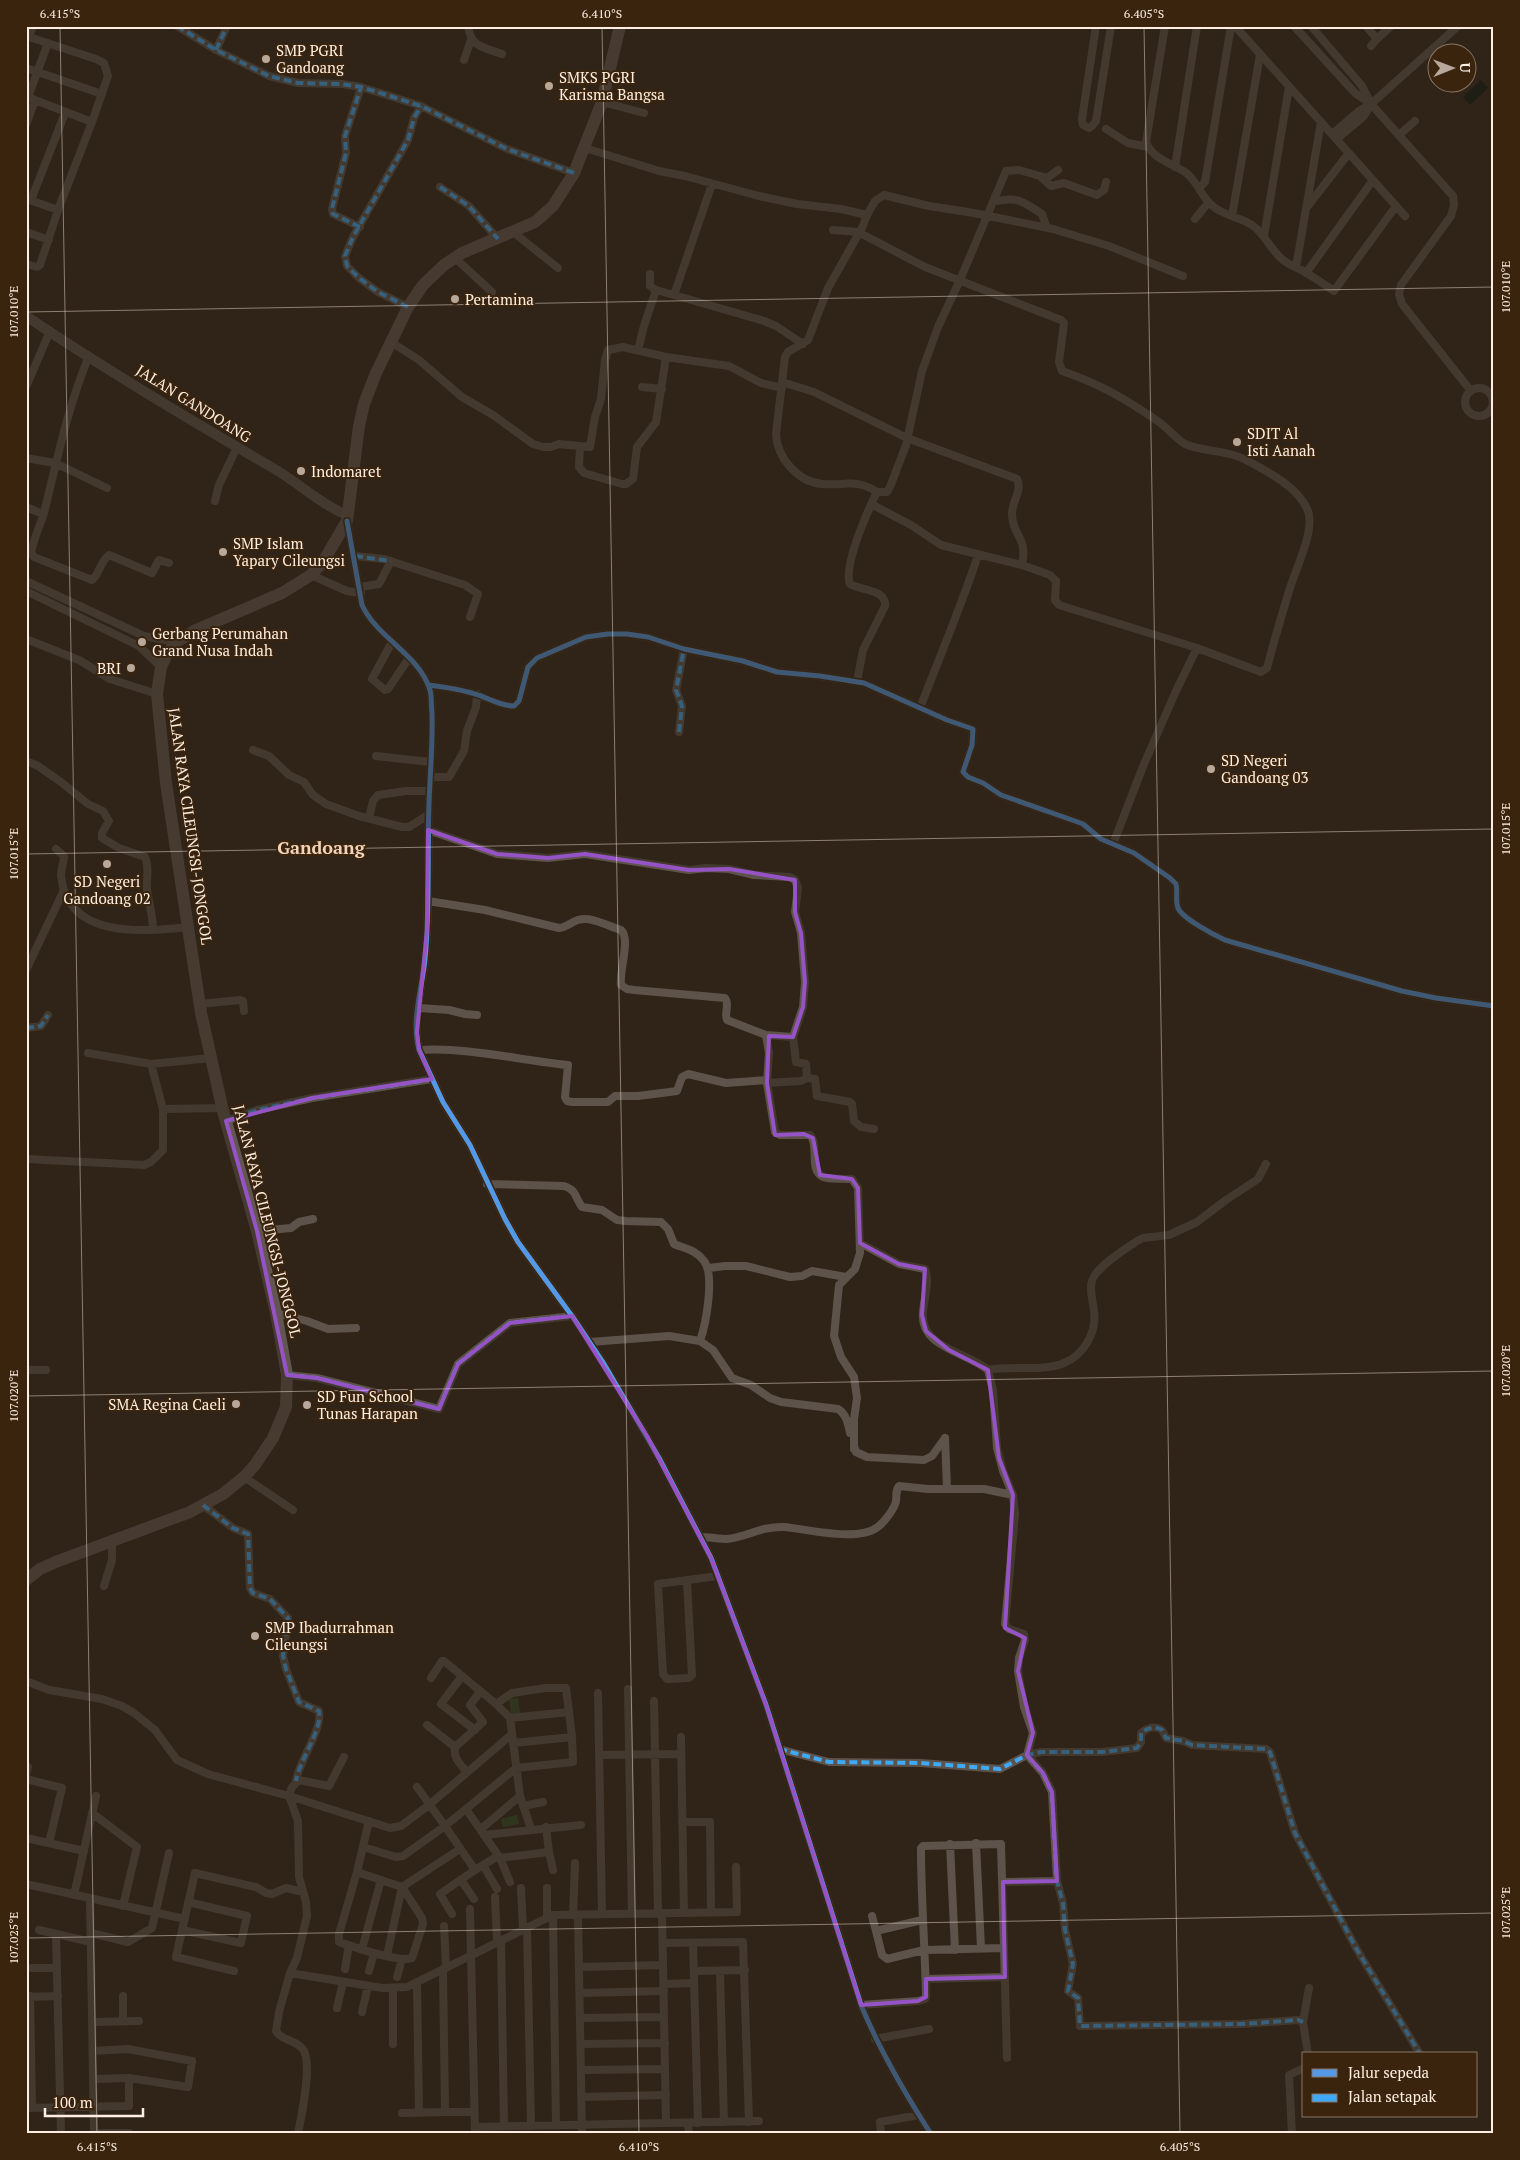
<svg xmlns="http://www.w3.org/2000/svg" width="1520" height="2160" font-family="'PT Serif',serif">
<rect width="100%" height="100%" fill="#302418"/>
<path fill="#324d25" d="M518 1698 520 1713 511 1714 509 1699Z
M517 1815 519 1824 503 1827 501 1819Z"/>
<path fill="#0b1516" d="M1481 80 1488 88 1470 105 1463 97Z"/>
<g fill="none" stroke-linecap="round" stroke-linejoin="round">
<path stroke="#5e534a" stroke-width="8" d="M177 26 216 50 269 76 298 83 342 84 361 87 393 97 421 106 507 149 574 173
M468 26C471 48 484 47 502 54
M1096 26 1082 119 1083 125 1089 128 1092 126 1096 121 1111 26
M1165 26 1146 142C1152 159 1171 163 1185 172 1198 181 1201 198 1214 207 1225 216 1240 217 1252 225 1265 234 1270 249 1282 259 1288 265 1298 268 1305 272 1315 278 1325 285 1334 291L1396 206
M1235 26 1405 216
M1294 26 1355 93 1371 104 1453 196 1454 205 1451 216 1401 285 1399 294 1402 304 1471 391
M1311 26 1362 86 1371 103
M1366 26 1377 39 1371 46
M26 36 96 59 104 63 108 76 92 122 35 100
M29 37 33 26
M1377 39 1391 26
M216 50 227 26
M464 60 471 40
M26 68 102 94
M602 102 644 113
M26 125 35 100 28 97 48 43
M1106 129 1128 143 1148 147
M1332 134 1359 111 1371 104 1458 26
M1399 135 1415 121
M1337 139 1363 117 1370 106
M585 148 659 171 685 176 759 196 797 204 841 209 867 215 863 226 828 288 808 340 788 352 785 357 776 434C777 458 798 482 822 484 844 486 856 478 877 492
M1175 167 1197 26
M1041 177 1051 186 1064 183 1097 195 1104 190 1106 182
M712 184 674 295 764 321 776 326 803 344
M440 187 469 206 498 239
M1200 187 1205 182 1231 26
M27 199 58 210
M31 200 65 113
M993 202C1016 196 1023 201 1042 214L1047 228
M1307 207 1349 153
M867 215 875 201 884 195 929 206 974 213 1053 229 1109 246 1183 276
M1232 216 1260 55
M1195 219 1208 203
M360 227 333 214 332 209 346 153 345 136 361 87
M833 230 858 232 925 267 1061 320 1064 323 1059 362 1062 371C1100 384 1126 399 1159 422 1166 427 1180 442 1185 444 1203 452 1226 450 1244 459 1265 470 1299 487 1308 511 1315 531 1296 568 1290 588 1282 614 1274 641 1267 668L1261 672 1197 648 1059 605 1055 600 1056 581 1050 575 1022 565 941 545 911 525 871 504
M26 232 49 240
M513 232 558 268
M1264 236 1289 87
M455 258 492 292
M26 264 37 267 40 265 58 210 92 122
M1296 267 1321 122
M1306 273 1373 180
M650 274V286L656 290
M408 307 378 292 359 278 347 266 345 256 353 237 408 140 414 118 421 106
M391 342 419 360 462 397 493 415 533 444 543 447H551L559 444 590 447 595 417 601 399 605 360 608 350 623 347 666 357
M638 350 644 326 656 290 674 295
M89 356C68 406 57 460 44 513 40 526 33 540 31 553L34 557 92 580C100 574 100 561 109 555L152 573 159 560 169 563
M782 382 814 392 907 438 1017 479C1023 491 1011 502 1012 515 1013 537 1028 537 1022 565
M26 387 50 331
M642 387 662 389
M1465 402a14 14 0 1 1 28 0a14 14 0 1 1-28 0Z
M580 447 579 467 584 473 622 484H626L633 479 637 447 656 422 666 357 729 366 761 383 782 388
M26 458 55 463 107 488
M215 501 219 485 237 447
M26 507 43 514
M347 521 362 605C377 638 419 654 430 690 432 697 431 706 432 713 433 743 430 774 429 804 427 856 430 908 425 959 422 988 411 1021 419 1050L443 1102 470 1145 505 1219 518 1242 572 1316 604 1364 659 1458 711 1558 766 1705 861 2005C880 2051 904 2092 931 2134
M355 556 384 559 465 585 478 594 470 617
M311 575 347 591 361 593
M26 581 144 636 176 642
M360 587 379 584 391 561
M26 591 139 646 161 667
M26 639 79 660 110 679 157 694
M392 642 372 679 385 690 388 689 409 658
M857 682 863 650 885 606C886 589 862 591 850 584 843 566 868 510 877 492H887L890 487 906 445 922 371 938 327 960 280 1006 171 1019 170 1047 178 1058 170
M428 685C444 687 460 689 475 694 489 698 500 706 514 706L519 701 528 667 537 658 586 637 608 634H627L648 637 684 649 743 661 777 672 820 676 864 683 947 720 973 729 972 745 963 772 968 777 983 783 1001 795 1075 821 1083 824 1101 839 1134 853 1170 878 1176 884C1178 892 1175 900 1178 908 1182 918 1214 935 1225 940L1402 991 1436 998 1494 1006
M920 708C940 656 961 607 978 555
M679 732 682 706 676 690 684 649
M253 750 269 756 289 775 304 782 313 795 326 804 359 816 402 827H409L428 815
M376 756 430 762
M26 761 38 766 61 782 88 804 103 811 109 821 102 833V838L119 848 145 857C150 867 146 879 147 890 149 903 153 916 153 930
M431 777H449L464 751 467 731 476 707 477 694
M369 818 373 801 378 795 406 791H429
M428 830 497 854 548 858 585 854 689 870 706 868 729 869 754 875 790 877 795 880 798 888 795 912 801 933 805 982 803 1007 793 1037
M1113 844 1144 764 1176 691 1197 648
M56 849 64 856C64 863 61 868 61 875 66 939 142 932 188 927
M428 901 485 910 559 928C567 927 571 922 578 920 591 916 608 926 621 930 631 939 619 970 621 985L627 989 634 990 725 998C730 1004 724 1013 727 1020L766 1035 793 1037 796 1062 806 1064 807 1078 815 1079 817 1096 850 1102 852 1104 854 1121 861 1127 874 1129
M26 970 64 890
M200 1004 240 1000 243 1001 244 1011
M419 1008 449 1010 465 1014 477 1015
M26 1028 41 1026 48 1015
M766 1035 769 1053 767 1083 775 1132 780 1135H810C820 1145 808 1170 823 1177 831 1180 843 1178 852 1179L858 1188 860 1253 855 1269 839 1285 834 1336 841 1357 854 1377 857 1398 854 1419V1449
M419 1050C469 1047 518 1060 568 1065L565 1097 567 1101 572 1102H608L615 1096H638L677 1091 682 1077 688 1074 726 1083 767 1080
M151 1064 211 1058
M767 1083 801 1081 807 1078
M163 1109 223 1108
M226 1121 257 1110 312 1098 432 1079
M26 1159 144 1165 151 1162 163 1150V1109L151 1064 88 1053
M487 1184 564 1186C577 1190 575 1198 582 1207L602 1210 617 1220 626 1221 661 1222 668 1229 674 1244C686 1249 696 1250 704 1261 715 1275 706 1324 700 1341L669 1336 590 1342
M257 1231 291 1228 299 1222 313 1219
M860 1243 899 1264 925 1269C930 1280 924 1299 923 1312 919 1348 968 1352 988 1370L993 1390 997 1448 1003 1471 1013 1495 1015 1514 1005 1624 1009 1629 1024 1634 1025 1640 1019 1658 1018 1671 1024 1707 1033 1733 1027 1755
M709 1268 725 1266H746L790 1277 802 1276 812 1271 846 1277
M276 1313 307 1321 328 1329 356 1328
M700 1341 713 1350 732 1378 751 1385 770 1398 781 1402 838 1409C846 1414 848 1423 850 1433
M26 1370H46
M988 1370C1011 1365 1044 1372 1064 1363 1084 1355 1097 1332 1094 1311 1093 1301 1089 1290 1092 1281 1096 1267 1125 1249 1137 1241L1143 1238 1169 1235 1197 1222 1226 1200 1258 1179 1266 1164
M287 1375 317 1378 439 1409 458 1364 510 1323 572 1316
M945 1438 947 1488
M854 1446 856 1452 867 1457 924 1460 932 1456 945 1438
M244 1477 293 1510
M203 1505 233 1528 248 1534 250 1588 253 1593 270 1599 288 1618 283 1656 286 1669 299 1702 319 1711C323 1729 299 1761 296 1781
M700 1537C709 1537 719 1539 727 1539 747 1537 761 1526 784 1527 807 1529 860 1543 879 1526 885 1521 895 1508 896 1501 897 1495 895 1491 899 1486L928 1489H984L1013 1495
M687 1581 692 1675 689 1678 667 1679 663 1674 658 1584 718 1576
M104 1586 112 1560V1542
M462 1676 441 1704 475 1730
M431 1678 442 1661H444L496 1704 510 1718 520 1796 531 1829
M26 1681 49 1690 102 1699 122 1706 134 1713 155 1730 177 1760 208 1774 289 1796 390 1828 401 1826 429 1805 511 1735
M628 1689 632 1914
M598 1693 602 1914
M654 1701 658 1913
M496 1704 512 1693 546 1688H566L569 1712 510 1718
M427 1725 455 1747
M681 1737 684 1913
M513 1743 572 1737 569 1712
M779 1749 829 1762 921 1763 1000 1769 1027 1755 1041 1752H1102L1137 1748 1141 1742V1733C1147 1728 1155 1725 1162 1730L1166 1738 1183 1741 1192 1745 1266 1749 1270 1752 1295 1833 1356 1948 1420 2054
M599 1755 681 1754
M1027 1755 1043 1773 1052 1792 1057 1881 1063 1903 1065 1930 1073 1964 1068 1991 1078 1998 1080 2026 1242 2024 1298 2020 1303 2022
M467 1772C460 1764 453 1758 455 1747L483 1722 470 1705 480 1692
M26 1775 28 1767
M26 1779 62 1788 49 1843
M417 1787 445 1826 466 1809 500 1858 549 1852 546 1827
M523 1806 543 1802
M466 1809 516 1768 573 1762 572 1737
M92 1813 137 1847 123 1906
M682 1822H710L711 1912
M481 1829 520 1796
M484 1835 581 1825
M26 1838 84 1851
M976 1843 981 1948
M950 1844 955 1950
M363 1847 396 1857 403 1856 445 1826 475 1870 498 1856
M549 1852 553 1870
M500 1858 510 1882
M483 1865 497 1889
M357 1872 339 1934V1942C354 1947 399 1963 412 1958L423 1924 422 1918 402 1887 357 1872 369 1821
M461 1880 474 1899
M1003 1882 1057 1881
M26 1884 185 1919
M521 1888 523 1929
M74 1895 96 1796
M495 1897 497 1942
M90 1899 94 2134
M470 1909 475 2134
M662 1913 666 2123
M452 1914 440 1894 475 1870
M553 1915 556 2125
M573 1915 575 1863
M578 1915 582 2134
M872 1916 876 1931 922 1920
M547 1917V1888
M444 1926 446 1968
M527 1927 531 2126
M39 1930 91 1942
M182 1930 241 1943 247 1916 188 1902
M91 1933 128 1942 152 1928 169 1853
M56 1934 61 2134
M501 1940 504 2126
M663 1943 743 1942 749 2122
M693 1943 698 2123
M1004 1948 1007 2058
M362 1949 381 1880
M387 1955 402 1887 460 1849
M579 1967 663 1965
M32 1968H57
M345 1969 349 1945
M443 1969 445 2112H474
M234 1971 176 1957 195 1873 256 1887 266 1893 272 1894 286 1888 303 1892
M369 1971 374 1953
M694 1971 745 1970
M720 1971 724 2122
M290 1973 382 1988 407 1987 553 1915 737 1912 736 1867
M397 1977 402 1959
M926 1979 1005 1977
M417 1982 419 2113
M664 1984 694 1983
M393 1988V2044
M580 1993 664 1991
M30 1996 32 2108
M123 1996V2022
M26 1997 58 1996
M861 2005 918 2001 925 1999 926 1997C925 1947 921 1897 921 1848L923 1846 1001 1844 1004 1948 924 1950 887 1959 882 1955 876 1931
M337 2008 343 1982
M362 2012 368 1986
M580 2018 664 2017
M92 2022 139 2021
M875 2039 929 2029
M581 2044 665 2043
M93 2051 128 2049 192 2061 188 2087 129 2078 93 2079
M1308 2054 1303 2022 1309 1988
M581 2070 665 2069
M582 2097 666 2095
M26 2108 129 2106V2078
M402 2113 445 2112
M688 2123 689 2134
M475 2127 759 2121
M94 2133H129
M298 2134C301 2117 314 2060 302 2048 295 2040 282 2041 276 2031L279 2012 290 1973 297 1958 307 1916 306 1902 299 1877 298 1821 289 1796 292 1787 299 1780 329 1786 344 1757
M881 2134 880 2122 919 2115
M1292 2134 1289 2075 1304 2068"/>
<path stroke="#5e534a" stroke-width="10" d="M26 316C106 370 190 420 273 468 299 483 320 504 347 515"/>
<path stroke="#635651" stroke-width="12" d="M26 1580 40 1569 58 1561 190 1512 223 1494 244 1477 255 1465 273 1438 286 1407 287 1375 276 1313 257 1231 223 1111 201 1013 166 783 157 694 161 667 167 654 176 642 196 630 282 593 311 575 323 562 347 521 359 426 364 404 376 373 408 307 423 285 444 265 462 253 535 222 553 206 574 173 602 102 620 26"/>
<path stroke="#3fa9f5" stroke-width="4" stroke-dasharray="8 4" stroke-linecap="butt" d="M177 26 216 50 269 76 298 83 342 84 361 87 393 97 421 106 507 149 574 173
M216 50 227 26
M440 187 469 206 498 239
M360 227 333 214 332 209 346 153 345 136 361 87
M408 307 378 292 359 278 347 266 345 256 353 237 408 140 414 118 421 106
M355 556 391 561
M679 732 682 706 676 690 684 649
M26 1028 41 1026 48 1015
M226 1121 257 1110 312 1098 432 1079
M287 1375 317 1378 439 1409 458 1364 510 1323 572 1316
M203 1505 233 1528 248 1534 250 1588 253 1593 270 1599 288 1618 283 1656 286 1669 299 1702 319 1711C323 1729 299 1761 296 1781
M779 1749 829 1762 921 1763 1000 1769 1027 1755 1041 1752H1102L1137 1748 1141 1742V1733C1147 1728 1155 1725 1162 1730L1166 1738 1183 1741 1192 1745 1266 1749 1270 1752 1295 1833 1356 1948 1420 2054
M1027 1755 1043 1773 1052 1792 1057 1881 1063 1903 1065 1930 1073 1964 1068 1991 1078 1998 1080 2026 1242 2024 1298 2020 1303 2022"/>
<defs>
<path id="cycleway" d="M347 521 362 605C377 638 419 654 430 690 432 697 431 706 432 713 433 743 430 774 429 804 427 856 430 908 425 959 422 988 411 1021 419 1050L443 1102 470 1145 505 1219 518 1242 572 1316 604 1364 659 1458 711 1558 766 1705 861 2005C880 2051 904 2092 931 2134
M428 685C444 687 460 689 475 694 489 698 500 706 514 706L519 701 528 667 537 658 586 637 608 634H627L648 637 684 649 743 661 777 672 820 676 864 683 947 720 973 729 972 745 963 772 968 777 983 783 1001 795 1075 821 1083 824 1101 839 1134 853 1170 878 1176 884C1178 892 1175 900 1178 908 1182 918 1214 935 1225 940L1402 991 1436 998 1494 1006"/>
</defs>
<use href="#cycleway" stroke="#3b240e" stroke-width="8"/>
<use href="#cycleway" stroke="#5399e6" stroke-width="5"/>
</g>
<path d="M0 0H1520V2160H0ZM428 830 497 854 548 858 585 854 689 870 729 869 795 880V912L801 933 805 982 803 1007 793 1037 769 1036 767 1083 775 1135 804 1134 813 1138 820 1175 852 1179 858 1188 860 1243 899 1264 925 1269 922 1315 926 1331 949 1350 988 1370 999 1458 1013 1495 1005 1628 1025 1638 1018 1671 1033 1733 1027 1755 1043 1773 1052 1792 1057 1881 1003 1882 1005 1977 926 1979V1997L918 2001 861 2005 766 1705 711 1558 647 1436 572 1316 510 1323 458 1364 439 1409 317 1378 287 1375 257 1231 226 1121 312 1098 432 1079 419 1050 417 1032 427 930Z" fill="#302418" fill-opacity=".55" fill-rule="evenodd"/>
<path fill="none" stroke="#9553c6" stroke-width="4" stroke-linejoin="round" d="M428 830 497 854 548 858 585 854 689 870 729 869 795 880V912L801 933 805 982 803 1007 793 1037 769 1036 767 1083 775 1135 804 1134 813 1138 820 1175 852 1179 858 1188 860 1243 899 1264 925 1269 922 1315 926 1331 949 1350 988 1370 999 1458 1013 1495 1005 1628 1025 1638 1018 1671 1033 1733 1027 1755 1043 1773 1052 1792 1057 1881 1003 1882 1005 1977 926 1979V1997L918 2001 861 2005 766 1705 711 1558 647 1436 572 1316 510 1323 458 1364 439 1409 317 1378 287 1375 257 1231 226 1121 312 1098 432 1079 419 1050 417 1032 427 930Z"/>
<path fill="none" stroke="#ffefe2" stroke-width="1" stroke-opacity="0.45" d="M60 26 97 2134M602 26 639 2134M1144 26 1180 2134M26 312 1494 287M26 854 1494 829M26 1396 1494 1371M26 1938 1494 1913"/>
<g fill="#b7a89b" stroke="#3b240e" stroke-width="2">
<circle cx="266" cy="59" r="5"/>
<circle cx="549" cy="86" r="5"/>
<circle cx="455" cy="299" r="5"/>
<circle cx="1237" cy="442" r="5"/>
<circle cx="301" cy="471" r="5"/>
<circle cx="223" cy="552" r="5"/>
<circle cx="142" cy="642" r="5"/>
<circle cx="131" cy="668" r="5"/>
<circle cx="1211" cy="769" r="5"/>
<circle cx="107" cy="864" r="5"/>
<circle cx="236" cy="1404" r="5"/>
<circle cx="307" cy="1405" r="5"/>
<circle cx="255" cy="1636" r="5"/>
</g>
<g text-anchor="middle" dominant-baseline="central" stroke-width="4" stroke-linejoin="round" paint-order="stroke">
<g font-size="15" fill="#ffefe2" stroke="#3b240e" text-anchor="start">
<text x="276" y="50">SMP PGRI<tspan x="276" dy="17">Gandoang</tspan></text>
<text x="559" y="77">SMKS PGRI<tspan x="559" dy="17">Karisma Bangsa</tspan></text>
<text x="465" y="299">Pertamina</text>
<text x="1247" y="433">SDIT Al<tspan x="1247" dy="17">Isti Aanah</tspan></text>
<text x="311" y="471">Indomaret</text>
<text x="233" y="543">SMP Islam<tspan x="233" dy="17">Yapary Cileungsi</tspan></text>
<text x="152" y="633">Gerbang Perumahan<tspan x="152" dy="17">Grand Nusa Indah</tspan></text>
<text x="121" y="668" text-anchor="end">BRI</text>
<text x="1221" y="760">SD Negeri<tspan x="1221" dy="17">Gandoang 03</tspan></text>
<text x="107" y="881" text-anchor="middle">SD Negeri<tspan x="107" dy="17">Gandoang 02</tspan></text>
<text x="317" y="1396">SD Fun School<tspan x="317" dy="17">Tunas Harapan</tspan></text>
<text x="226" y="1404" text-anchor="end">SMA Regina Caeli</text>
<text x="265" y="1627">SMP Ibadurrahman<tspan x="265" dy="17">Cileungsi</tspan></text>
</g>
<g font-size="15" fill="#ffefe2" stroke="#3b240e">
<text transform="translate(194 403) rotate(32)">JALAN GANDOANG</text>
<text transform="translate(191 826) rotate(82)">JALAN RAYA CILEUNGSI-JONGGOL</text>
<text transform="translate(268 1221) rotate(76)">JALAN RAYA CILEUNGSI-JONGGOL</text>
</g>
<g font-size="18" font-weight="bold" fill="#f1d4ba" stroke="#3b240e">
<text x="321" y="847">Gandoang</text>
</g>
</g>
<rect width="1520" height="2160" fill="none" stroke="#3b240e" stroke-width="55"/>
<rect x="1302" y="2052" width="175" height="65" fill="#3b240e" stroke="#897563"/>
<rect x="1312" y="2069" width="25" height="8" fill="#5399e6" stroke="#897563"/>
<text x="1348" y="2078" font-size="15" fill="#ffefe2">Jalur sepeda</text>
<rect x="1312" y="2094" width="25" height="8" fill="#3fa9f5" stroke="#897563"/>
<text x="1348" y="2102" font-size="15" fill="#ffefe2">Jalan setapak</text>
<g transform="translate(1452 68) rotate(89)"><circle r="24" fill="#3b240e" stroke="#897563"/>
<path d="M0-4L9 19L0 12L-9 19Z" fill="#b7a89b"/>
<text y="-8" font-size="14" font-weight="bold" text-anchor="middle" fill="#ffefe2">U</text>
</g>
<path d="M45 2108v8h98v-8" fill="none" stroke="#ffefe2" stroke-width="2.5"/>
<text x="52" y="2108" font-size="15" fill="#ffefe2" stroke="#3b240e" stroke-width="4" paint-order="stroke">100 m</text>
<rect x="28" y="28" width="1464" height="2104" fill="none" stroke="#ffefe2" stroke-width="2"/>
<g font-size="12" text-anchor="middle" fill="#ffefe2">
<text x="60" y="18">6.415°S</text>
<text x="602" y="18">6.410°S</text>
<text x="1144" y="18">6.405°S</text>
<text transform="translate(1506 287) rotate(-90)" y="4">107.010°E</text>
<text transform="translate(14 312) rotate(-90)" y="4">107.010°E</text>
<text transform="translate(1506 829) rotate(-90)" y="4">107.015°E</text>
<text transform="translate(14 854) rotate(-90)" y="4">107.015°E</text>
<text transform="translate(1506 1371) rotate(-90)" y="4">107.020°E</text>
<text transform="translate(14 1396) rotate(-90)" y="4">107.020°E</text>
<text transform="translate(1506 1913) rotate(-90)" y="4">107.025°E</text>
<text transform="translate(14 1938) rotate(-90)" y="4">107.025°E</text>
<text x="97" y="2151">6.415°S</text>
<text x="639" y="2151">6.410°S</text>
<text x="1180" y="2151">6.405°S</text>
</g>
</svg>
